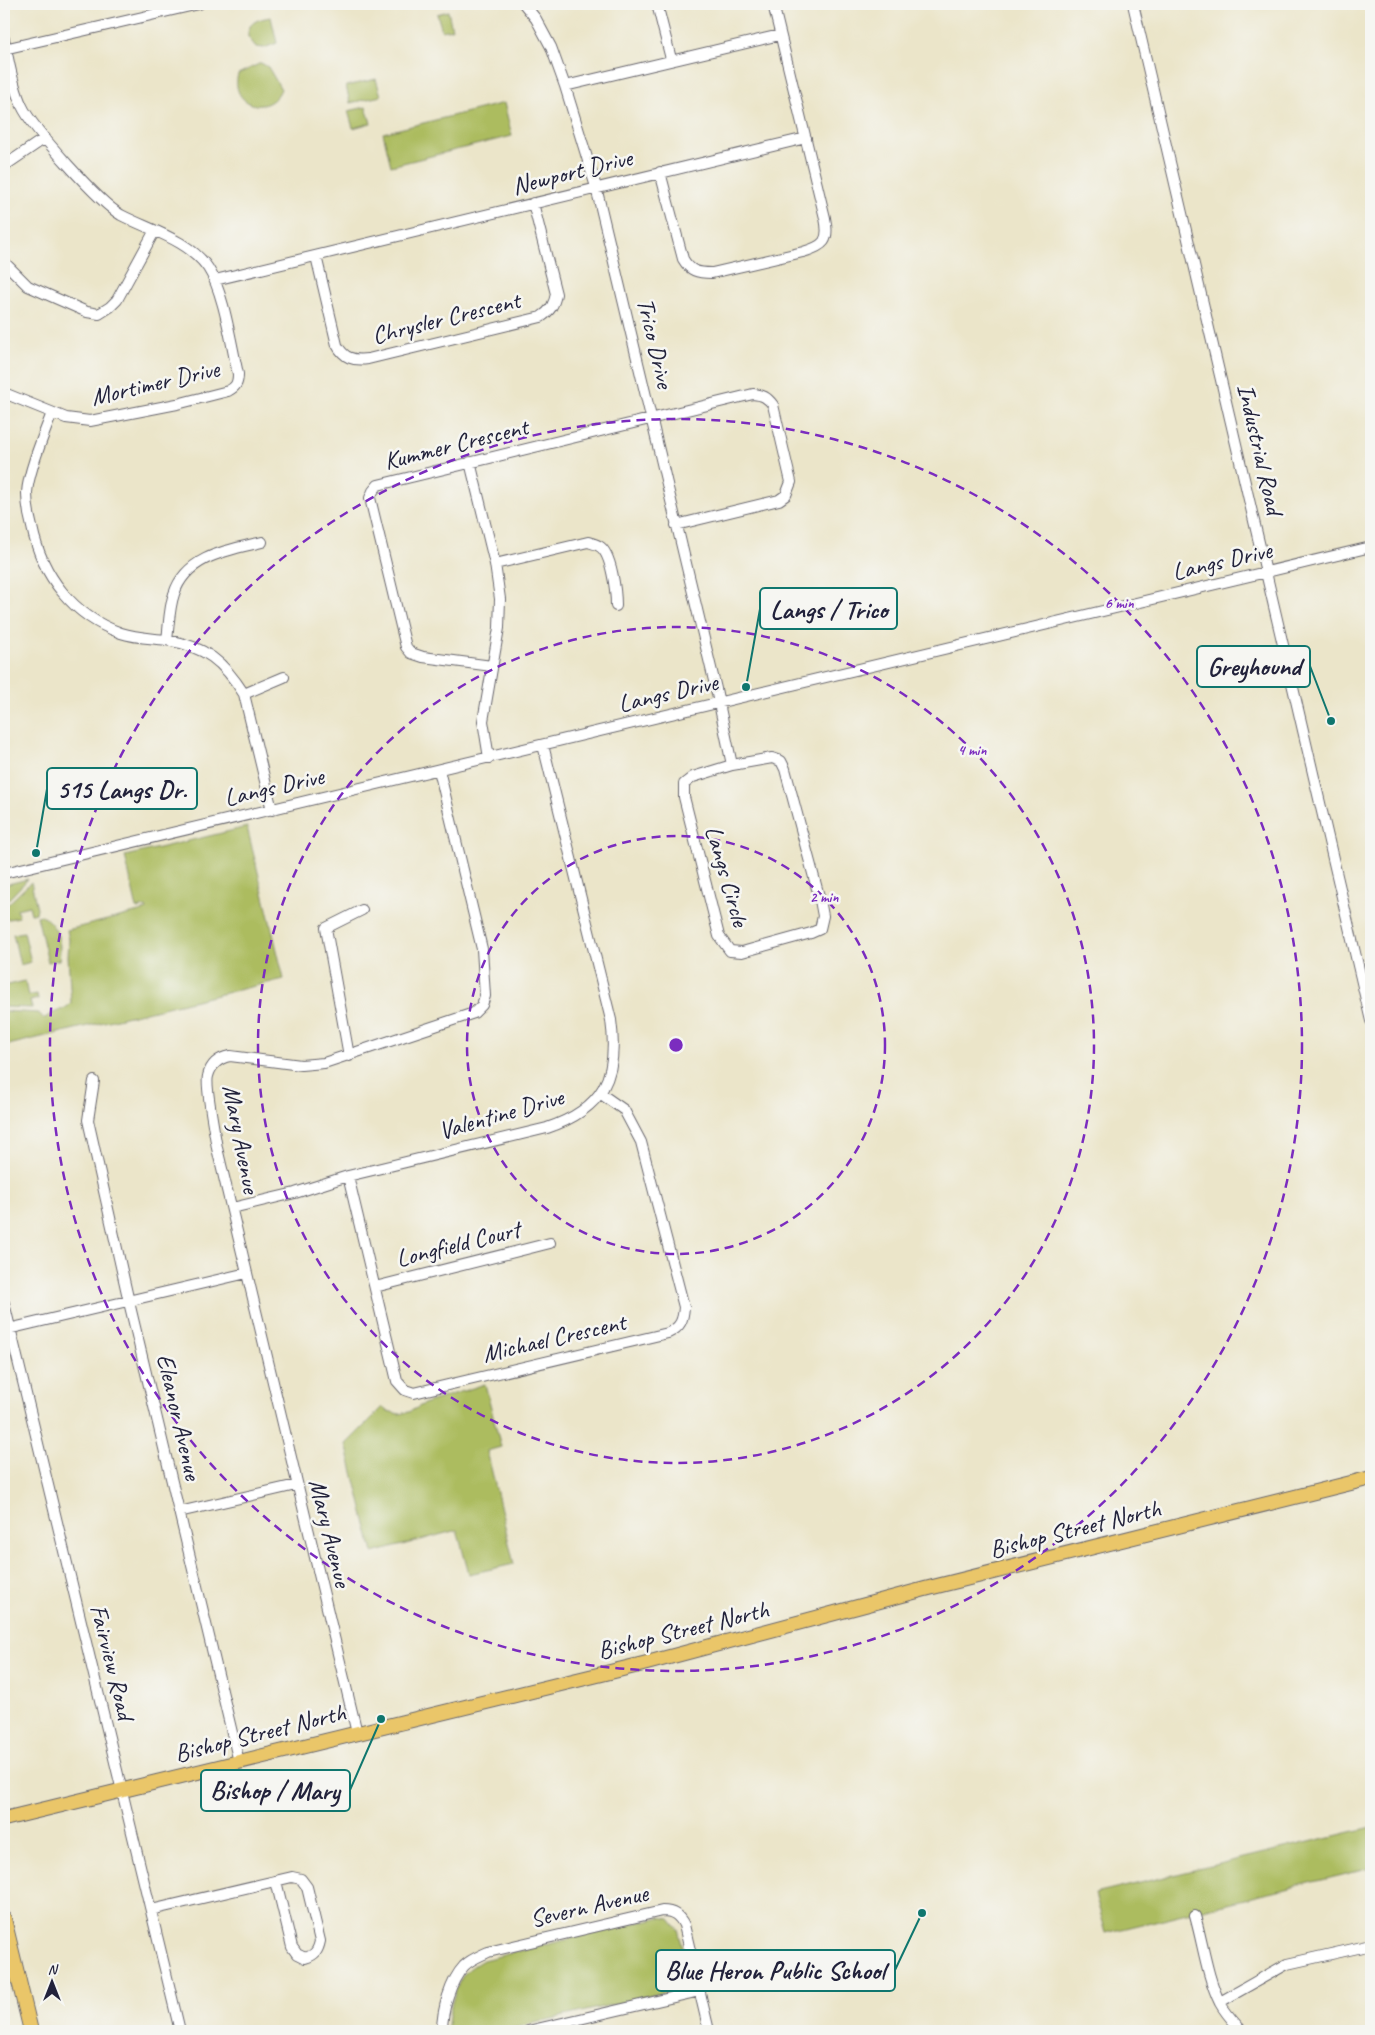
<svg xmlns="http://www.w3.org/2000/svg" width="1375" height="2035" font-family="Caveat,sans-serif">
<rect width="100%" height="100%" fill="#f6f6f2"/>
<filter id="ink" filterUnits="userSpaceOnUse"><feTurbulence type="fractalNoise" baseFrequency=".02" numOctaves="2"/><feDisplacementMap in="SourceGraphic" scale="10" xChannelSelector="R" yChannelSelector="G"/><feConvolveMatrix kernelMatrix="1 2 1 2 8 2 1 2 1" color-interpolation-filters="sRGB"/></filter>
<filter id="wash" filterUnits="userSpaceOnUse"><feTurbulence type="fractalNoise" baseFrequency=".0096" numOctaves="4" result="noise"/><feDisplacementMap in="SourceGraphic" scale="20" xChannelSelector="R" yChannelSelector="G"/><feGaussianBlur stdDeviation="1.12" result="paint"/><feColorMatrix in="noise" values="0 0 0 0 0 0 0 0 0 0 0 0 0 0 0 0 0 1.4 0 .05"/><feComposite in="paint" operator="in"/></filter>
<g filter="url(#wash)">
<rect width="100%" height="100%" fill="#ebe5c9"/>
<path fill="#acbc5f" stroke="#676f4d" d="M448 11 452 29 442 31 437 14Z
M271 17 277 43 264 48 256 47 248 37C247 22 258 19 271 17Z
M261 63 268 67 281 89C269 118 229 105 238 74Z
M376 79 381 96 350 103 346 86Z
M504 103 512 136 391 166 383 133Z
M366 107 371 123 353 128 348 111Z
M247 827 284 979 4 1046V1011L39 1013 44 1019C54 1010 65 1011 71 1003L68 956 69 940 67 930 147 910 146 907 137 909 125 856Z
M28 879 4 904V885Z
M31 882 37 908 36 913 31 914 29 906 17 909 19 917 4 920V908Z
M42 915C58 928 62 940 59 960L48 962 37 916Z
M24 932 31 962 20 965 13 934Z
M25 981 28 996 37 994 38 999 30 1001 32 1008 4 1007V986Z
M485 1384 501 1447 487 1451 514 1564 469 1574 457 1530 373 1553 346 1444 383 1407 388 1411 399 1414 409 1412 426 1403Z
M1371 1827V1868L1106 1933 1095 1894Z
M660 1917 670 1919 678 1929 690 1976 688 1985 683 1988 501 2031H448C447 2017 454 1990 462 1977 467 1969 475 1965 483 1960Z"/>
</g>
<g filter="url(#ink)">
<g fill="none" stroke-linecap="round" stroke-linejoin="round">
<defs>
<path id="minor" d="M524 4 536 19 551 47 565 86 596 187 716 689 732 765 772 758 781 761 785 769 820 900 823 916 820 929 811 933 742 952 730 951 719 936 684 797V784L693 777 732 765
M657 4 671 59
M1133 4 1371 1021
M4 39C9 61 12 85 22 106 32 128 100 203 121 215 150 230 189 240 208 268 224 292 231 344 238 374 238 383 236 387 228 391L177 404 90 421 66 418 4 393
M4 49 199 4
M565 86 780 35
M4 166 45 138
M660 172 683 259C690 271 697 273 712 273L803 252C824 246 830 241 825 218L773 4
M316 256 337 345C344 358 353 361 368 359L541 317C550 311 554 305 556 294L533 203
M4 262 28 286 87 312 99 314 110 307 117 300 154 232
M215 280 806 138
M52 413C44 434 28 472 27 493 27 505 29 516 32 527 42 576 73 616 121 633 136 638 151 638 166 640 205 646 224 662 244 694L272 810
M470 462 495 564 500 599 499 628 483 721 489 758
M495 564 588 542C591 543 596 544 599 546 612 553 616 593 616 606
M167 640C169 625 169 608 174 594 186 556 228 550 262 542
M492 666 423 657 411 653 406 647 370 498 373 491 378 485 753 394C763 395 767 397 773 405L791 482 786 495 779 500 676 525
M244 694 284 677
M4 873 1371 547
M349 1056 326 928 362 910
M94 1081 88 1120 129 1302 239 1762
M348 1176 397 1381 405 1390 414 1393 668 1333C681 1327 683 1320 684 1307L641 1142 624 1110 601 1094
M232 1208 295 1193 348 1176 547 1128C603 1109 619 1077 611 1020L543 745
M375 1287 550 1243
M4 1303 180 2031
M4 1330 247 1273
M179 1512 296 1485
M357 1733 217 1148C215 1134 205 1086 208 1076 211 1064 219 1058 230 1056L301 1065 324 1063 474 1013 482 1005 485 996 482 949 439 770
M151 1910 292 1877 301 1879 307 1887 320 1941C318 1951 315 1955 305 1958L297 1954 292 1947 276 1881
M1195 1916C1203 1944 1207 1977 1220 2003 1226 2014 1234 2022 1242 2031
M1220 2002 1287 1964 1371 1945
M442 2031C442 2011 450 1981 464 1966 471 1959 480 1956 488 1952L662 1911C673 1911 679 1915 684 1925L709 2031
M528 2031 700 1991"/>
<path id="major" d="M4 1819 643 1664 925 1589 1371 1478
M4 1919 31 2031"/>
</defs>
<use href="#minor" stroke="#68666d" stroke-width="12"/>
<use href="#major" stroke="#68666d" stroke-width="16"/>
<use href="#minor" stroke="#fff" stroke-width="10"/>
<use href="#major" stroke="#eac669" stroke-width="14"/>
</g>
</g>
<g fill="none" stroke="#7b2cbf" stroke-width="2.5" stroke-dasharray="9 6">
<circle cx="676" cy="1045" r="209"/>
<circle cx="676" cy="1045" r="418"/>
<circle cx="676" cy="1045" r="626"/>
</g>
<g text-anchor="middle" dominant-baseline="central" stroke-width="5" stroke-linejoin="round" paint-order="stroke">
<g font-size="25" fill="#22223b" stroke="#f6f6f2">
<text transform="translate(572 172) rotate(-14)">Newport Drive</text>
<text transform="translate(446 318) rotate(-14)">Chrysler Crescent</text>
<text transform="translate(655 343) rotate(77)">Trico Drive</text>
<text transform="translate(155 383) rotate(-13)">Mortimer Drive</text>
<text transform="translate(456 444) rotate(-14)">Kummer Crescent</text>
<text transform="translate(1260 449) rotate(77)">Industrial Road</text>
<text transform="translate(1222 561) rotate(-13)">Langs Drive</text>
<text transform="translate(668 693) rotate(-13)">Langs Drive</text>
<text transform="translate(274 787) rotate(-13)">Langs Drive</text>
<text transform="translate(727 876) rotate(74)">Langs Circle</text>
<text transform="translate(501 1114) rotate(-16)">Valentine Drive</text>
<text transform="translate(241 1139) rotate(79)">Mary Avenue</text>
<text transform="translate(458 1244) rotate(-14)">Longfield Court</text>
<text transform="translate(554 1338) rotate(-13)">Michael Crescent</text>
<text transform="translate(179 1417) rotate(77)">Eleanor Avenue</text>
<text transform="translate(1075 1529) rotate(-14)">Bishop Street North</text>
<text transform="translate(330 1533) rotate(76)">Mary Avenue</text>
<text transform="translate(683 1630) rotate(-14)">Bishop Street North</text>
<text transform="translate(112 1662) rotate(76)">Fairview Road</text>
<text transform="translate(260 1733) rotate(-14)">Bishop Street North</text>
<text transform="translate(589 1906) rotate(-13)">Severn Avenue</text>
</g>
</g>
<circle cx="676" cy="1045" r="8" fill="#7b2cbf" stroke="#f6f6f2" stroke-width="2.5"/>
<g font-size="15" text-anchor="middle" font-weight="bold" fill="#7b2cbf" stroke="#f6f6f2" stroke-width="5" stroke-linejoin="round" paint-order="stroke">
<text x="1119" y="608">6 min</text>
<text x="972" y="755">4 min</text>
<text x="824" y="902">2 min</text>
</g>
<path fill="none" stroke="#0f766e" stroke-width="2" d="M746 687L760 609M1331 721L1310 666M36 853L47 789M381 1719L350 1790M922 1913L895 1970"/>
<g fill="#0f766e" stroke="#f6f6f2" stroke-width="2">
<circle cx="746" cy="687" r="5"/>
<circle cx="1331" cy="721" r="5"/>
<circle cx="36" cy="853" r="5"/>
<circle cx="381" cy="1719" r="5"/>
<circle cx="922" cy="1913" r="5"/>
</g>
<g fill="#f6f6f2" stroke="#0f766e" stroke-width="2">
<rect x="760" y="588" width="137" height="41" rx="5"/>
<rect x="1197" y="646" width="113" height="41" rx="5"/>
<rect x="47" y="768" width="150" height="41" rx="5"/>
<rect x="201" y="1770" width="149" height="41" rx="5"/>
<rect x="656" y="1950" width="239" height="41" rx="5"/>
</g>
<g font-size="26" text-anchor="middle" font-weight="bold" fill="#22223b">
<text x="829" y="618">Langs / Trico</text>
<text x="1254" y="675">Greyhound</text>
<text x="122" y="798">515 Langs Dr.</text>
<text x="275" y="1799">Bishop / Mary</text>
<text x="775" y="1979">Blue Heron Public School</text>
</g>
<rect width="1375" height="2035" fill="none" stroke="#f6f6f2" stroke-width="20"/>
<g transform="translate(52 1982)" stroke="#f6f6f2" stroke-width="4" paint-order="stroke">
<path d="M0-4L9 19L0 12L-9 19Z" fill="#22223b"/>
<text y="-8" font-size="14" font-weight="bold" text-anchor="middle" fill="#22223b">N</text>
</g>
</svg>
